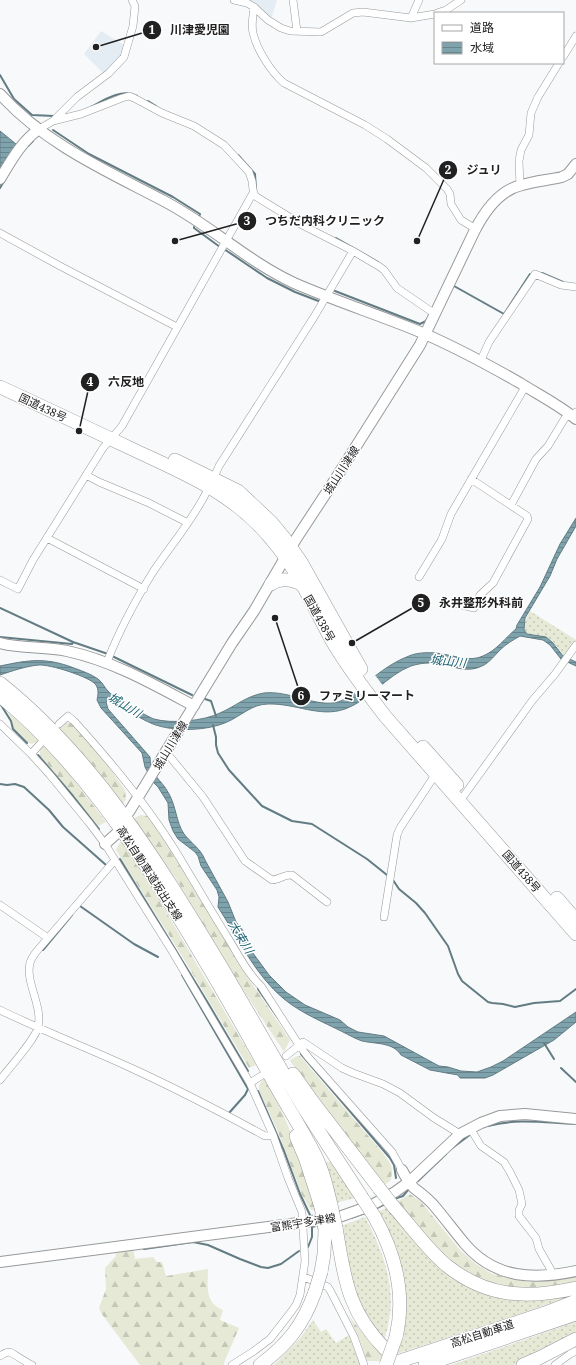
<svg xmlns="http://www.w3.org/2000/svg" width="576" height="1365" font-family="'Noto Serif','Noto Sans JP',serif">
<defs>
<pattern id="grass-dots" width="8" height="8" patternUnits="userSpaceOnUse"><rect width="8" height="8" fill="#e5e9d5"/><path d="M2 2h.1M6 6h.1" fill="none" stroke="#c4c8b7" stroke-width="1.8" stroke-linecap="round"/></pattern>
<pattern id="forest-firs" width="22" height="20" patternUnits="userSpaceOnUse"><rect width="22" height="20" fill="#e5e9d5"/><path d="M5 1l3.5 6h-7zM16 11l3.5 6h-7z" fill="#c4c8b7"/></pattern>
<pattern id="water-rules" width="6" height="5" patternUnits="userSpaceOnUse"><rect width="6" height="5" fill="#7fa3ad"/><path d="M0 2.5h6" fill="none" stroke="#68848c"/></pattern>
</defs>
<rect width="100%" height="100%" fill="#f7f9fb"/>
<path fill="#e5edf4" d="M246 0H277L271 19Z
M101 31 124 45 120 56 104 74 84 54Z"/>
<path fill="url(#grass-dots)" d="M530 611 576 640 566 657C560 653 558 647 553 642 546 635 535 635 526 633 522 626 527 617 530 611Z
M322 1161 332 1163 355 1198 335 1203Z
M386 1208 439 1266 576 1294 511 1317 396 1354 403 1322 378 1212Z
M365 1217C381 1247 396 1284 389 1320 388 1327 386 1334 384 1341L356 1300 341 1226Z
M313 1320 321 1332 326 1329 336 1343 349 1335 360 1365H274L301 1337Z
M576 1322V1335L515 1365H451Z"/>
<path fill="url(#forest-firs)" d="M7 711 39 741 32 744 27 742 14 729 12 720Z
M66 723H71L106 763 125 790 126 799 123 804 84 755 60 729Z
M43 745 66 770 106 822 98 826 40 755V751Z
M141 815 147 816 159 831 247 976 290 1040 284 1052 238 982 176 879 134 818Z
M121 841 155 893 256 1065 249 1068 182 956 116 850Z
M297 1056H300L382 1152C390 1163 395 1167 390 1181L384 1185 312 1093 290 1060Z
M264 1078C289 1118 302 1165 317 1210H311L302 1195 278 1132 259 1090V1085Z
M410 1194 421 1202 460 1250 476 1264 492 1274 528 1282 552 1280 576 1276V1282C527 1292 481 1291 442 1255 425 1239 410 1220 395 1203Z
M133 1249 135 1259 153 1257 157 1262H162L166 1276 208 1269C208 1286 204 1302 223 1310L220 1320 239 1328 223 1365H140L101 1313 99 1308 106 1289 105 1268 116 1256 115 1254 120 1252Z
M349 1316 371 1344 383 1353 380 1361H367L360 1341Z"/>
<path fill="url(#water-rules)" stroke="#637c83" d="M0 131 16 144 0 169Z
M576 518V526L557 559 550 576 525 618 524 630 527 634 546 637 553 643 563 656 576 662V666L561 659 550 645 543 640 520 636C513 640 506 644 500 650 495 655 489 663 482 666 468 673 455 667 441 664 431 662 420 663 411 666 387 675 370 700 345 709 320 718 295 703 268 704 252 704 241 716 227 722 207 731 174 732 153 724 138 718 125 708 111 700L108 699 106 702 108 709 150 757C150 777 161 778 169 794 176 806 176 822 184 834 191 843 201 849 205 860L228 902 236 922 244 932 247 945 269 975 286 992 305 1005 340 1020 348 1027 358 1032 384 1036 439 1066 448 1067 461 1071 477 1072 491 1067 503 1061 576 1012V1022L554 1040 493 1075 485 1078H460L458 1075 430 1070 401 1055C393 1042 375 1044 362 1041 356 1039 349 1035 343 1032 323 1022 301 1013 284 999 255 975 238 938 218 907L219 897 217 890 201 866 198 856 195 852 178 839 173 831 169 820 168 803 158 787 153 782 145 767 142 753 101 708 97 700C98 695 99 690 96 685 91 677 49 664 39 665 26 666 12 671 0 675V666C29 660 45 657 74 668 82 671 91 674 98 679 103 683 104 687 108 691 111 696 148 717 154 719 171 724 204 721 220 713 236 706 246 696 264 693 289 690 317 708 338 702 345 700 352 693 358 689 374 677 390 663 409 656 418 652 432 652 442 654 456 656 470 662 483 656 497 650 505 638 516 629L517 625 540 587 560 544Z"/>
<path fill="#f7f9fb" d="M375 675 384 687 362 703 353 691Z"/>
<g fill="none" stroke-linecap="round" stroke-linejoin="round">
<path stroke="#637c83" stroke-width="2" d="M0 75 14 99 32 115 54 116
M148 101 156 106
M91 107C104 100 122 88 137 96
M53 130 89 154 173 197 200 214 199 217
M28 146 33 141
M238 155 255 174 256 190
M0 188 4 181
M194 227V228L220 247
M336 238 378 262
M224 249 267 278 295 292 321 302
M542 273 563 282
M453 286H454L504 314 530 274
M335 291 420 324 426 321 427 319
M0 608 73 642
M0 637 72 644 73 642 108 654
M112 656 192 695
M205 699 211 701 216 716
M1 705 11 721 13 729 27 743
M213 725 216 737V745L218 753 229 770 262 806 292 821 312 824 367 859 387 875
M38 755 73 796 99 829
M0 784 7 785 15 784 24 787 49 810 63 827 106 865
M120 859 208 1003 248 1071
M393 880 399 889 416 903 425 913 448 946 458 974 462 981 488 1002 492 1003 503 1004 515 1007 534 1003 560 1001 576 989
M80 906 134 944 158 957
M43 950 72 915
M182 975 248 1089 245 1095 229 1113
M259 988 258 989 278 1018
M544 1043 554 1059
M301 1054 390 1158 394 1165 396 1178
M561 1068 576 1082
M258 1091 284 1151 300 1194 310 1215
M488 1126C516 1118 547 1123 576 1124
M451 1149 471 1134
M418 1181 446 1154
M394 1199 403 1196 408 1190
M375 1209 385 1204
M351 1218 365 1213
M312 1227 319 1225
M308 1247 312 1237V1227
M144 1249 193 1242 208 1245 240 1259 261 1267 268 1268 281 1264 299 1251"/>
<defs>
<path id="street" d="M234 0 247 3 254 7 268 20 281 28 290 31 321 32 353 13 363 12 411 18 435 14
M293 0 297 31
M254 7C253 16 251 24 253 33 257 50 271 72 284 83L365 125 387 139 426 168 447 189 450 194 451 204 461 220 476 229
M437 13 446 10 461 0
M411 18 419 0
M563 57 576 36
M53 121 81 114 122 98 129 96 134 98 162 113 194 126 224 145 249 172 252 181 253 190 255 196 304 226 353 251 380 267 384 270 397 288 435 314
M39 129 53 121 77 97 109 73 124 57 133 26 135 6 132 0
M520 185 519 161 521 150 529 135 531 113 538 97 559 63
M0 233 60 266 177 327
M481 360 489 342 535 274 561 285 576 287
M86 475 99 482 149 503 188 523
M511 505 536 459 548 446 565 418 576 412
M47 538 144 589
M419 577 442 539 451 514 525 387
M0 580 18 589 33 560 103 448 122 426 253 193
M454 603 474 608 480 595 493 583 528 519 527 516 471 479
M107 662C119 631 135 601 153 572 171 545 193 520 207 491 212 483 215 475 219 466L314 317 353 251
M0 724 31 754 50 775 90 824 105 844 172 951 250 1083 273 1135 288 1178 302 1212 305 1261 300 1295 296 1305 288 1316 270 1339 254 1351 232 1365
M59 724 68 716 74 721C112 763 148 806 178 855 195 883 211 911 228 938 238 954 247 973 261 986L299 1045 308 1057 392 1152 402 1170
M166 752 203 797 245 861 272 880C279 880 284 874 292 875L327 902
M31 754 41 743
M460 801 532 701 555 674 576 645
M0 905 48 938
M384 917 397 835 400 828 437 772
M0 1010C43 1031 88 1048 131 1068 177 1089 221 1112 265 1136L273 1135
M286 1056 303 1042 342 1068 353 1073 383 1084 400 1093 434 1118 460 1134
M0 1080C9 1068 35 1040 38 1027 43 1006 25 982 30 963 31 959 34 955 36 952L115 860
M250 1083 261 1076
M470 1128 481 1146 504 1162 510 1172 519 1190 522 1204 519 1210V1216L536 1238 539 1249 551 1270 552 1275
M304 1277 328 1287 331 1292 354 1337 364 1365
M0 1356C3 1354 7 1352 10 1352 12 1353 27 1363 32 1365
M555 1365 570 1354 576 1351"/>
<path id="secondary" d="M0 94C45 144 107 171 164 201 210 225 247 261 294 283 333 300 373 313 413 329 450 344 485 363 520 383 539 395 559 405 576 419
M0 179C11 161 21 142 39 129
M0 643C22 649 45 646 67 651 113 661 153 684 194 706
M129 812 232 643 254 611 296 539 336 478 420 345 474 232C484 212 499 190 522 185 535 181 549 180 562 177L568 174 576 164
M105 844 116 834
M402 1170C405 1176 409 1183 414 1188 422 1194 430 1200 436 1208 446 1220 455 1232 465 1244 495 1279 534 1280 576 1271
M0 1262 284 1225 339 1217 370 1206 395 1192 409 1182 460 1134 481 1123 500 1116 525 1114 576 1119"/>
<path id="highway" d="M0 387C44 407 88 428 132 449 185 474 234 493 272 540 297 569 313 606 331 639 346 666 366 691 385 716L576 934
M175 460 238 491 271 522 285 539 301 562 361 669
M271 584C282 578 290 579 301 584
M0 683C94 758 158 862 219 963 248 1011 275 1061 304 1108 323 1138 342 1167 361 1196
M0 696C78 760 135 845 187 931 215 977 242 1024 268 1072 283 1100 301 1127 315 1155 323 1171 327 1188 331 1205
M423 747 457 785
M557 898 576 920
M293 1074 313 1102 379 1188
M296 1136 306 1160 321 1207
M393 1206C410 1225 426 1248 446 1265 487 1298 527 1299 576 1288
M374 1216C395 1253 406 1294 396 1337
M336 1228C345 1279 347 1310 385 1349
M321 1272 324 1254 325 1230
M260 1365C288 1344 303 1325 315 1292
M388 1365 545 1313 576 1301
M425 1365 576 1314
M523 1365 539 1358 576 1339"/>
</defs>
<use href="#street" stroke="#97999a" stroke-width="8"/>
<use href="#secondary" stroke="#97999a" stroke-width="12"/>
<use href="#highway" stroke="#97999a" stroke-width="14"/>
<use href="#street" stroke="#fff" stroke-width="7"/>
<use href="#secondary" stroke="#fff" stroke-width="10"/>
<use href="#highway" stroke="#fff" stroke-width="13"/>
<defs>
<path id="highway-bridge" d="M379 1188 393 1206
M361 1196 374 1216
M331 1205 336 1228
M321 1207 325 1230
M315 1292 321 1272
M386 1365 396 1337"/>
</defs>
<use href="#highway-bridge" stroke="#97999a" stroke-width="14" stroke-linecap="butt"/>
<use href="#highway-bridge" stroke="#fff" stroke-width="13"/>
</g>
<g text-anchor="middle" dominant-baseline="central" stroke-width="3" stroke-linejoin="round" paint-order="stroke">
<g font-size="11" fill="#212122" stroke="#fff">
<text transform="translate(43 407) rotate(25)">国道438号</text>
<text transform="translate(341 470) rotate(-57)">城山川津線</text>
<text transform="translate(320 618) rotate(61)">国道438号</text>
<text transform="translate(170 745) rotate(-59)">城山川津線</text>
<text transform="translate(522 871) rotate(49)">国道438号</text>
<text transform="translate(150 873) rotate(57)">高松自動車道坂出支線</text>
<text transform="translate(303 1222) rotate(-9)">富熊宇多津線</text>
<text transform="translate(482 1333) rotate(-18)">高松自動車道</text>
</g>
<g font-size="12" font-style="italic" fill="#196070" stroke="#fff">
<text transform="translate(448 661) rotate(6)">城山川</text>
<text transform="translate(125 705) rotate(31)">城山川</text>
<text transform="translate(241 937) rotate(58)">大束川</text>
</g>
</g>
<path fill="none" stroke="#212122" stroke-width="1.5" d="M96 47L152 30M417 241L448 170M175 241L247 221M79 431L90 382M352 643L421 603M275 618L301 696"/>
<g fill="#212122" stroke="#fff" stroke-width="1.5">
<circle cx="96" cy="47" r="4"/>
<circle cx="417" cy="241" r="4"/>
<circle cx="175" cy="241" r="4"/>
<circle cx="79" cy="431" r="4"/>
<circle cx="352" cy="643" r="4"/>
<circle cx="275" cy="618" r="4"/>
<circle cx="152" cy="30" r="10"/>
<circle cx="448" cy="170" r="10"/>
<circle cx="247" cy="221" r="10"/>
<circle cx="90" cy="382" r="10"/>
<circle cx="421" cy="603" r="10"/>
<circle cx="301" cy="696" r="10"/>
</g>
<g font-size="12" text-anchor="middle" font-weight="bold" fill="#fff">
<text x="152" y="34">1</text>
<text x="448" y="174">2</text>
<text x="247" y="225">3</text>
<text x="90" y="386">4</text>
<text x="421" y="607">5</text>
<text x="301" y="700">6</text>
</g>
<g font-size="12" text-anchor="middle" font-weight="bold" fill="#212122" stroke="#fff" stroke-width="3" stroke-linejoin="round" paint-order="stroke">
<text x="200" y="34">川津愛児園</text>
<text x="484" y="174">ジュリ</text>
<text x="325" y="225">つちだ内科クリニック</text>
<text x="126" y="386">六反地</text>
<text x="481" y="607">永井整形外科前</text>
<text x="367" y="700">ファミリーマート</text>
</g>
<rect x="434" y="12" width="130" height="52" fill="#ffffff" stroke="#a6a6a7"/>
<rect x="442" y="25" width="20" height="6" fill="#ffffff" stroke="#a6a6a7"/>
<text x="470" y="32" font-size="12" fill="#212122">道路</text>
<rect x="442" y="42" width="20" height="12" fill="url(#water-rules)" stroke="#a6a6a7"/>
<text x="470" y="52" font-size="12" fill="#212122">水域</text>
</svg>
